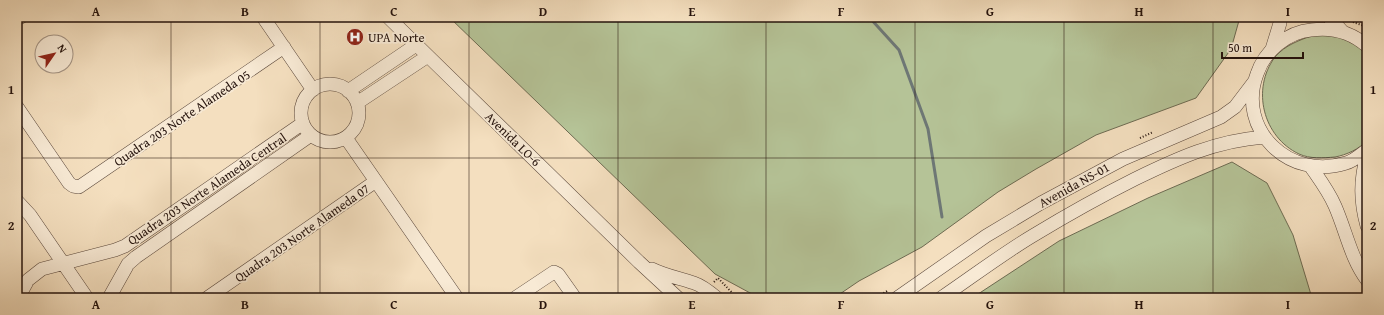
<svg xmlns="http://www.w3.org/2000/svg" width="1384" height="315" font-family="'Gentium Book Plus',serif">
<rect width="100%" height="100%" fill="#f4dfbf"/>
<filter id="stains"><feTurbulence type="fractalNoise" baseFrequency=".005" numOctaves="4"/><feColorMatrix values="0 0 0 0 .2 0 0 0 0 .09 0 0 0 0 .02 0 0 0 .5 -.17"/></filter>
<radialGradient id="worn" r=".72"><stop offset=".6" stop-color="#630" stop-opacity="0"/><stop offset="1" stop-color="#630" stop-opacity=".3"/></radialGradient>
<path fill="#b5c397" stroke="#6d6b52" d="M449 17H1240L1231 49 1196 98 1096 135 1036 169 998 192 922 247 859 281 834 298H771L752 294 715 274Z
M1314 35 1337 36 1358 45 1367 54V140C1360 149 1346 155 1335 157 1323 158 1310 159 1299 154 1263 137 1251 89 1275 57 1285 45 1300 40 1314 35Z
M1232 162 1267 183 1293 235 1312 298H972L1059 241 1148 198Z"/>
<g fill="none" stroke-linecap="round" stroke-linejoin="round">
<path stroke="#6e7775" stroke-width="3" d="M869 17 899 50 928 129 942 217"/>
<defs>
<path id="minor" d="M263 17 313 90
M388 17 639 262 678 298
M1329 17 1342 31
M17 19 21 17
M1367 46C1351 32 1332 27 1311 30 1298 31 1287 37 1278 44 1268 52 1261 62 1257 74 1236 130 1290 181 1346 163 1354 161 1361 154 1367 150
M1272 49 1280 23V17
M301 113a29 29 0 1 1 58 0a29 29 0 1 1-58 0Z
M348 91 416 45
M357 103 428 56
M17 107 69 183 73 186 79 187 284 47
M346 138 457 298
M1367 155C1360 180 1360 201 1367 226
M1311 167C1320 180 1329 192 1335 206 1346 231 1351 259 1367 280
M17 201 30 215 87 298
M652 269C666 276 680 278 694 283 703 286 710 292 717 298
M22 291 28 280 42 269 115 250 125 246 303 123
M109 298 128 264 136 257 311 135
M207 298 376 181
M515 298 554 272 558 274 575 298
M897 298 986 236 1041 203 1123 159 1221 117 1235 107 1254 82
M941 298C972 277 1002 254 1034 235 1067 215 1101 196 1135 179 1178 158 1215 141 1264 137"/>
</defs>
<use href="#minor" stroke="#59463a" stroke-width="14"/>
<path stroke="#25130d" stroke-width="2" stroke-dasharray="1 2" stroke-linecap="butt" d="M1353 22 1367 27
M1140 138 1153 132
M714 282 718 278 737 298
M876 298 887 291"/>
<use href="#minor" stroke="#f8ead5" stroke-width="13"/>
</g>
<path fill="none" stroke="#25130d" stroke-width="1" stroke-opacity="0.55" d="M171 17V298M320 17V298M469 17V298M618 17V298M766 17V298M915 17V298M1064 17V298M1213 17V298M17 158H1367"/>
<defs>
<symbol id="hospital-disc" viewBox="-11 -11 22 22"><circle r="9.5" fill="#8f2418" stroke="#f8ead5"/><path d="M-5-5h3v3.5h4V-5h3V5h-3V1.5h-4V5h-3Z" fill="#fff"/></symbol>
</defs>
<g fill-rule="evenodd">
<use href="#hospital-disc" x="345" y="27" width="20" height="20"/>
</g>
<g text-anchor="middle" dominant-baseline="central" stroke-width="3.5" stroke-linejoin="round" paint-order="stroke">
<g font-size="13" fill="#25130d" stroke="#f8ead5" text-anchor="start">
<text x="368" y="37">UPA Norte</text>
</g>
<g font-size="13" fill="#25130d" stroke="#f8ead5">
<text transform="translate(182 118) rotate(-34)">Quadra 203 Norte Alameda 05</text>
<text transform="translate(513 139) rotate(44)">Avenida LO-6</text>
<text transform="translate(1074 185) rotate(-29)">Avenida NS-01</text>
<text transform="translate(207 189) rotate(-34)">Quadra 203 Norte Alameda Central</text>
<text transform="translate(302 233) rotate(-35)">Quadra 203 Norte Alameda 07</text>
</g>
</g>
<rect width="1384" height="315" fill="none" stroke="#f4dfbf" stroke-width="44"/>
<g transform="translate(54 54) rotate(56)"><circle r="19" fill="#f8ead5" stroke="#a49485"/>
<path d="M0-3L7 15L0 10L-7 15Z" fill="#8f2418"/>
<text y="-6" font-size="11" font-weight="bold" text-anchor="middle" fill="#25130d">N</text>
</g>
<path d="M1222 52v6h81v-6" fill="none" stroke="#25130d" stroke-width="2"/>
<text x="1228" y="52" font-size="12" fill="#25130d" stroke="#f8ead5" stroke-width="3" paint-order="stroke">50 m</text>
<rect x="22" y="22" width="1340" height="271" fill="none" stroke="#25130d" stroke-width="1.5"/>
<g font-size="13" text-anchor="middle" font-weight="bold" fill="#25130d">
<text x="96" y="16">A</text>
<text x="245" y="16">B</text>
<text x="394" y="16">C</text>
<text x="543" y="16">D</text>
<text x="692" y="16">E</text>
<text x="841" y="16">F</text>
<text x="990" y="16">G</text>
<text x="1139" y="16">H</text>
<text x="1288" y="16">I</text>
<text x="11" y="94">1</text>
<text x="1373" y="94">1</text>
<text x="11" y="230">2</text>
<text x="1373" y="230">2</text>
<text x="96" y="309">A</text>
<text x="245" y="309">B</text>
<text x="394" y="309">C</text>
<text x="543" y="309">D</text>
<text x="692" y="309">E</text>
<text x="841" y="309">F</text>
<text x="990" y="309">G</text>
<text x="1139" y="309">H</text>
<text x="1288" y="309">I</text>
</g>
<rect width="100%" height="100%" filter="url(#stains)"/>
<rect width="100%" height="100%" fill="url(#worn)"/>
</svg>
